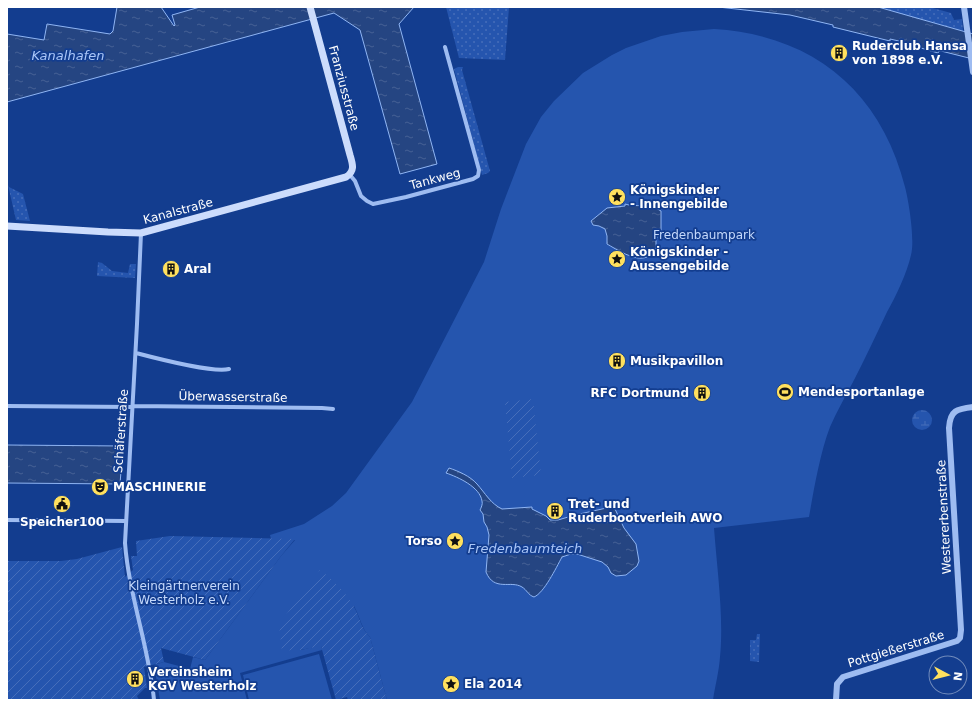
<svg xmlns="http://www.w3.org/2000/svg" width="980" height="707" font-family="'DejaVu Sans',sans-serif">
<defs>
<pattern id="grass-dots" width="8" height="8" patternUnits="userSpaceOnUse"><rect width="8" height="8" fill="#2555ae"/><path d="M2 2h.1M6 6h.1" fill="none" stroke="#466eba" stroke-width="1.8" stroke-linecap="round"/></pattern>
<pattern id="wetland-marsh" width="20" height="14" patternUnits="userSpaceOnUse"><rect width="20" height="14" fill="#2555ae"/><path d="M1 5h8M5 5V1M11 12h8M15 12V8" fill="none" stroke="#466eba"/></pattern>
<pattern id="garden-furrows" width="10" height="10" patternUnits="userSpaceOnUse"><rect width="10" height="10" fill="#2555ae"/><path d="M-1 1l2-2M0 10L10 0M9 11l2-2" fill="none" stroke="#466eba"/></pattern>
<pattern id="water-ripples" width="26" height="14" patternUnits="userSpaceOnUse"><rect width="26" height="14" fill="#254582"/><path d="M2 4q2-2 4 0t4 0M15 11q2-2 4 0t4 0" fill="none" stroke="#466195"/></pattern>
</defs>
<rect width="100%" height="100%" fill="#133d8f"/>
<path fill="url(#grass-dots)" d="M446 7H509L505 60 459 58Z
M878 7H929L951 13 954 20 962 19 963 31Z
M458 67H463L462 70 490 171 488 173 482 175 454 69Z
M8 185 9 187 23 194 30 221 16 220Z
M98 262 102 263 112 271 128 273 130 264H136L135 278 97 276Z
M757 634H760L759 662 750 661V640H756Z"/>
<path fill="url(#wetland-marsh)" d="M912 420a10 10 0 1 1 20 0a10 10 0 1 1-20 0Z"/>
<path fill="#2555ae" d="M714 29C813 35 881 91 905 187 909 202 915 240 911 255 907 273 896 296 887 312 876 335 865 359 853 382 845 397 837 411 830 427 820 453 814 489 809 517L714 528C717 569 724 617 720 657 719 672 715 686 713 700H387L370 637C362 630 360 617 354 606L300 648 301 650 321 645 322 650 240 673 247 700H160L154 665 164 662 190 669 193 657 205 660 281 556 295 540 271 539 270 535 304 524 332 506 346 493 412 402 484 262 501 209 526 144 541 117 554 101 583 73 612 55 626 48 661 36 682 32Z
M319 654 332 700H249L243 675Z"/>
<path fill="url(#garden-furrows)" d="M533 399 541 475 512 478 505 402Z
M170 536 295 539 281 556 205 660 161 648 164 662 144 667 147 688H145L137 696 139 700H7V561H61L77 559 122 547 125 577 133 570 131 556H137L136 541Z
M320 570C334 581 345 591 354 607 360 617 361 629 370 637L387 700H348L347 697 336 700 321 646 300 650 299 648 282 652 279 624Z"/>
<path fill="url(#water-ripples)" stroke="#8fb5f4" d="M117 7H161L174 26 175 25 172 15 200 7H414L399 24 437 164 400 174 360 30 334 13 7 102V34L44 40 47 24 110 34 113 31Z
M718 7H878L973 34V59L941 51H939L938 53 921 48V46L890 39V41L833 27V25L790 15Z
M625 204C636 208 648 202 661 211V234L656 238V248C653 251 650 255 647 257 635 262 616 249 607 244V236L605 229 599 226 593 225 591 221 607 208 625 206Z
M7 445 123 446 120 484 7 483Z
M449 468C458 471 470 476 477 484 485 493 491 504 502 509L532 507V509L546 516 550 520H558L575 515 611 507 615 509 624 528 636 544 639 561 637 566 626 575 616 576 611 573 608 567 602 562 577 554H571L562 557C556 568 544 593 534 597 528 595 527 590 522 587 511 580 494 592 486 572L489 535 487 527 484 522 483 514 480 510C481 508 483 504 482 501 480 487 458 477 446 473Z"/>
<g fill="none" stroke-linecap="round" stroke-linejoin="round">
<path stroke="#9ebcf1" stroke-width="4" d="M350 175 355 181 361 196 367 201 373 204 406 197 473 179 478 176 479 170 445 47
M141 233 137 324 125 543C129 596 149 647 154 700
M136 353C155 358 213 373 229 369
M7 406 132 407
M133 406 322 408 333 409
M7 520 126 521"/>
<path stroke="#9ebcf1" stroke-width="6" d="M964 7 973 72
M836 700 837 684 843 677 957 641 960 638 961 630 949 428C950 410 957 409 973 407"/>
<path stroke="#ccdcfc" stroke-width="7" d="M7 226 108 232 141 233 346 177C355 171 353 165 350 155L310 7"/>
</g>
<defs>
<symbol id="building-disc" viewBox="-11 -11 22 22"><circle r="9.5" fill="#ffe05e" stroke="#133d8f"/><path d="M-4-6H4V6H1V3H-1V6H-4ZM-2.5-4.3h1.7v1.8h-1.7ZM.8-4.3h1.7v1.8H.8ZM-2.5-1h1.7V.8h-1.7ZM.8-1h1.7V.8H.8Z" fill="#111"/></symbol>
<symbol id="sight-disc" viewBox="-11 -11 22 22"><circle r="9.5" fill="#ffe05e" stroke="#133d8f"/><path d="M0-6L1.8-2.2L6-1.7L2.9 1.2L3.7 5.4L0 3.3L-3.7 5.4L-2.9 1.2L-6-1.7L-1.8-2.2Z" fill="#111"/></symbol>
<symbol id="stadium-disc" viewBox="-11 -11 22 22"><circle r="9.5" fill="#ffe05e" stroke="#133d8f"/><path d="M0-5a6.5 5 0 1 0 0 10a6.5 5 0 1 0 0-10ZM-3.5-1.8h7v3.6h-7Z" fill="#111"/></symbol>
<symbol id="theatre-disc" viewBox="-11 -11 22 22"><circle r="9.5" fill="#ffe05e" stroke="#133d8f"/><path d="M-5-5.5Q0-4 5-5.5V0Q5 5 0 6Q-5 5-5 0ZM-3.3-2.5H-1v1.5H-3.3ZM1-2.5H3.3v1.5H1ZM-2.8 1Q0 5.5 2.8 1Z" fill="#111"/></symbol>
<symbol id="civic-disc" viewBox="-11 -11 22 22"><circle r="9.5" fill="#ffe05e" stroke="#133d8f"/><path d="M-.6-6.5H3V-4.5H.6V-3L4-1V1h2V6H-6V1h2V-1L-.6-3ZM-1.2 2.5V6h2.4V2.5Z" fill="#111"/></symbol>
</defs>
<g fill-rule="evenodd">
<use href="#building-disc" x="829" y="43" width="20" height="20"/>
<use href="#sight-disc" x="607" y="187" width="20" height="20"/>
<use href="#sight-disc" x="607" y="249" width="20" height="20"/>
<use href="#building-disc" x="161" y="259" width="20" height="20"/>
<use href="#building-disc" x="607" y="351" width="20" height="20"/>
<use href="#stadium-disc" x="775" y="382" width="20" height="20"/>
<use href="#building-disc" x="692" y="383" width="20" height="20"/>
<use href="#theatre-disc" x="90" y="477" width="20" height="20"/>
<use href="#civic-disc" x="52" y="494" width="20" height="20"/>
<use href="#building-disc" x="545" y="501" width="20" height="20"/>
<use href="#sight-disc" x="445" y="531" width="20" height="20"/>
<use href="#building-disc" x="125" y="669" width="20" height="20"/>
<use href="#sight-disc" x="441" y="674" width="20" height="20"/>
</g>
<g text-anchor="middle" dominant-baseline="central" stroke-width="3.5" stroke-linejoin="round" paint-order="stroke">
<g font-size="12" font-weight="bold" fill="#fff" stroke="#133d8f" text-anchor="start">
<text x="852" y="46">Ruderclub Hansa<tspan x="852" dy="14">von 1898 e.V.</tspan></text>
<text x="630" y="190">Königskinder<tspan x="630" dy="14">- Innengebilde</tspan></text>
<text x="630" y="252">Königskinder -<tspan x="630" dy="14">Aussengebilde</tspan></text>
<text x="184" y="269">Aral</text>
<text x="630" y="361">Musikpavillon</text>
<text x="798" y="392">Mendesportanlage</text>
<text x="689" y="393" text-anchor="end">RFC Dortmund</text>
<text x="113" y="487">MASCHINERIE</text>
<text x="568" y="504">Tret- und<tspan x="568" dy="14">Ruderbootverleih AWO</tspan></text>
<text x="62" y="522" text-anchor="middle">Speicher100</text>
<text x="442" y="541" text-anchor="end">Torso</text>
<text x="148" y="672">Vereinsheim<tspan x="148" dy="14">KGV Westerholz</tspan></text>
<text x="464" y="684">Ela 2014</text>
</g>
<g font-size="12" fill="#fff" stroke="#133d8f">
<text transform="translate(344 88) rotate(75)">Franziusstraße</text>
<text transform="translate(435 179) rotate(-15)">Tankweg</text>
<text transform="translate(178 211) rotate(-15)">Kanalstraße</text>
<text transform="translate(233 397) rotate(1)">Überwasserstraße</text>
<text transform="translate(121 431) rotate(-86)">Schäferstraße</text>
<text transform="translate(944 517) rotate(-93)">Westererbenstraße</text>
<text transform="translate(896 649) rotate(-17)">Pottgießerstraße</text>
</g>
<g font-size="12" fill="#c5d9fc" stroke="#133d8f">
<text x="704" y="235">Fredenbaumpark</text>
<text x="184" y="586">Kleingärtnerverein<tspan x="184" dy="14">Westerholz e.V.</tspan></text>
</g>
<g font-size="13" font-style="italic" fill="#aac6f8" stroke="#133d8f">
<text x="68" y="55">Kanalhafen</text>
<text x="525" y="548">Fredenbaumteich</text>
</g>
</g>
<rect width="980" height="707" fill="none" stroke="#ffffff" stroke-width="16"/>
<g transform="translate(948 675) rotate(97)"><circle r="19" fill="#133d8f" stroke="#718bbc"/>
<path d="M0-3L7 15L0 10L-7 15Z" fill="#ffe05e"/>
<text y="-6" font-size="11" font-weight="bold" text-anchor="middle" fill="#ffffff">N</text>
</g>
</svg>
